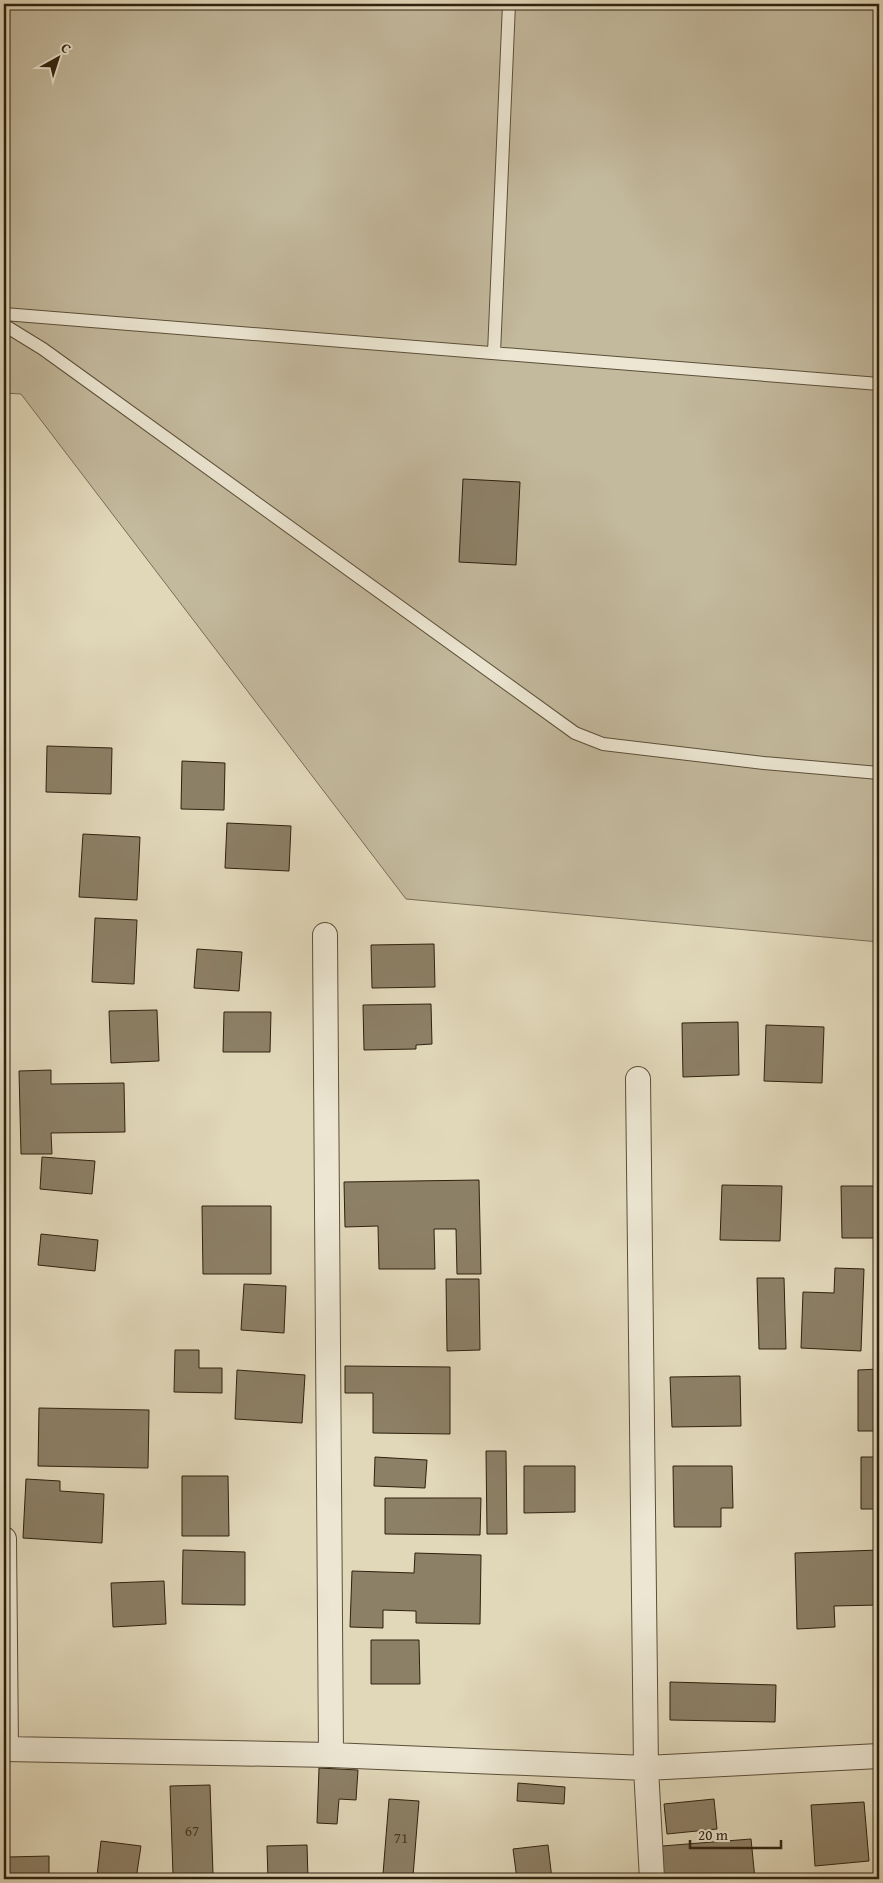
<svg xmlns="http://www.w3.org/2000/svg" width="883" height="1883" font-family="'Gentium Book Plus',serif">
<rect width="100%" height="100%" fill="#e1d8ba"/>
<filter id="stains"><feTurbulence type="fractalNoise" baseFrequency=".004" numOctaves="4"/><feColorMatrix values="0 0 0 0 .2 0 0 0 0 .09 0 0 0 0 .02 0 0 0 .5 -.17"/></filter>
<radialGradient id="worn" r=".72"><stop offset=".6" stop-color="#630" stop-opacity="0"/><stop offset="1" stop-color="#630" stop-opacity=".3"/></radialGradient>
<path fill="#c3b99d" stroke="#796d56" d="M4 4H879V942L406 899 21 394 4 393Z"/>
<path fill="#8c8067" stroke="#2f210e" d="M463 479 520 482 516 565 459 562Z
M47 746 112 748 111 794 46 792Z
M182 761 225 763 224 810 181 809Z
M227 823 291 826 289 871 225 868Z
M83 834 140 837 137 900 79 897Z
M95 918 137 920 134 984 92 982Z
M434 944 435 987 372 988 371 945Z
M197 949 242 952 239 991 194 988Z
M431 1004 432 1044 416 1045V1049L364 1050 363 1005Z
M157 1010 159 1061 111 1063 109 1011Z
M224 1012H271L270 1052H223Z
M738 1022 739 1075 683 1077 682 1023Z
M766 1025 824 1027 822 1083 764 1081Z
M51 1070V1084L124 1083 125 1132 51 1133 52 1154H21L19 1071Z
M42 1157 95 1161 92 1194 40 1189Z
M479 1180 481 1274H457L456 1229H434L435 1269H379L378 1226 345 1227 344 1182Z
M722 1185 782 1186 780 1241 720 1240Z
M841 1186H879V1238H842Z
M202 1206H271V1274H203Z
M41 1234 98 1240 95 1271 38 1265Z
M835 1268 864 1269 861 1351 801 1348 803 1292 834 1293Z
M757 1278H784L786 1349H759Z
M446 1279H479L480 1350 447 1351Z
M244 1284 286 1286 284 1333 241 1330Z
M175 1350H199V1368H222V1393L174 1392Z
M345 1366 450 1367V1434L373 1433V1393H345Z
M879 1369V1431H858V1370Z
M237 1370 305 1375 302 1423 235 1419Z
M740 1376 741 1426 672 1427 670 1377Z
M39 1408 149 1410 148 1468 38 1466Z
M486 1451H506L507 1534H487Z
M375 1457 427 1460 425 1488 374 1486Z
M861 1457H879V1509H861Z
M524 1466H575V1512L524 1513Z
M673 1466H732L733 1508H721V1527H674Z
M182 1476H228L229 1536H182Z
M26 1479 60 1481V1491L104 1494 102 1543 23 1538Z
M385 1498H481L480 1535 385 1534Z
M183 1550 245 1552V1605L182 1604Z
M879 1550V1605L834 1606 835 1627 797 1629 795 1553Z
M415 1553 481 1555 480 1624 416 1623V1611L383 1610V1628L350 1627 352 1571 414 1573Z
M164 1581 166 1624 113 1627 111 1583Z
M371 1640H419L420 1684H371Z
M670 1682 776 1685 775 1722 670 1720Z
M319 1768 358 1770 356 1800 339 1799 337 1824 317 1823Z
M518 1783 565 1787 564 1804 517 1801Z
M210 1785 213 1874 173 1875 170 1786Z
M389 1799 419 1801 413 1876 383 1874Z
M714 1799 717 1829 667 1834 664 1804Z
M864 1802 869 1861 815 1866 811 1805Z
M751 1839 755 1879H664L662 1846Z
M101 1841 141 1846 136 1879 97 1876Z
M307 1845 308 1879H268L267 1846Z
M548 1845 552 1879H517L513 1849Z
M49 1856V1879H8V1857Z"/>
<g fill="none" stroke-linecap="round" stroke-linejoin="round">
<defs>
<path id="lane" d="M4 314 879 384
M4 325 43 349 575 733 603 744 764 763 879 773
M494 353 509 4"/>
<path id="street" d="M325 935 331 1755
M638 1079 646 1768 652 1879
M4 1539 6 1749
M4 1749 331 1755 646 1768 879 1756"/>
</defs>
<use href="#lane" stroke="#5c4f39" stroke-width="14"/>
<use href="#street" stroke="#5c4f39" stroke-width="26"/>
<use href="#lane" stroke="#ece6d2" stroke-width="12"/>
<use href="#street" stroke="#ece6d2" stroke-width="24"/>
</g>
<g text-anchor="middle" dominant-baseline="central" stroke-width="4" stroke-linejoin="round" paint-order="stroke">
<g font-size="15" fill="#463924">
<text x="192" y="1830">67</text>
<text x="401" y="1837">71</text>
</g>
</g>
<rect width="883" height="1883" fill="none" stroke="#e1d8ba" stroke-width="20"/>
<rect x="5" y="5" width="873" height="1873" fill="none" stroke="#2f210e" stroke-width="2.5"/>
<rect x="10" y="10" width="863" height="1863" fill="none" stroke="#2f210e"/>
<g transform="translate(58 58) rotate(39)" stroke="#ece6d2" stroke-width="4" paint-order="stroke">
<path d="M0-4L9 19L0 12L-9 19Z" fill="#2f210e"/>
<text y="-8" font-size="14" font-weight="bold" text-anchor="middle" fill="#2f210e">С</text>
</g>
<path d="M690 1840v8h91v-8" fill="none" stroke="#2f210e" stroke-width="2.5"/>
<text x="698" y="1840" font-size="15" fill="#2f210e" stroke="#ece6d2" stroke-width="4" paint-order="stroke">20 m</text>
<rect width="100%" height="100%" filter="url(#stains)"/>
<rect width="100%" height="100%" fill="url(#worn)"/>
</svg>
